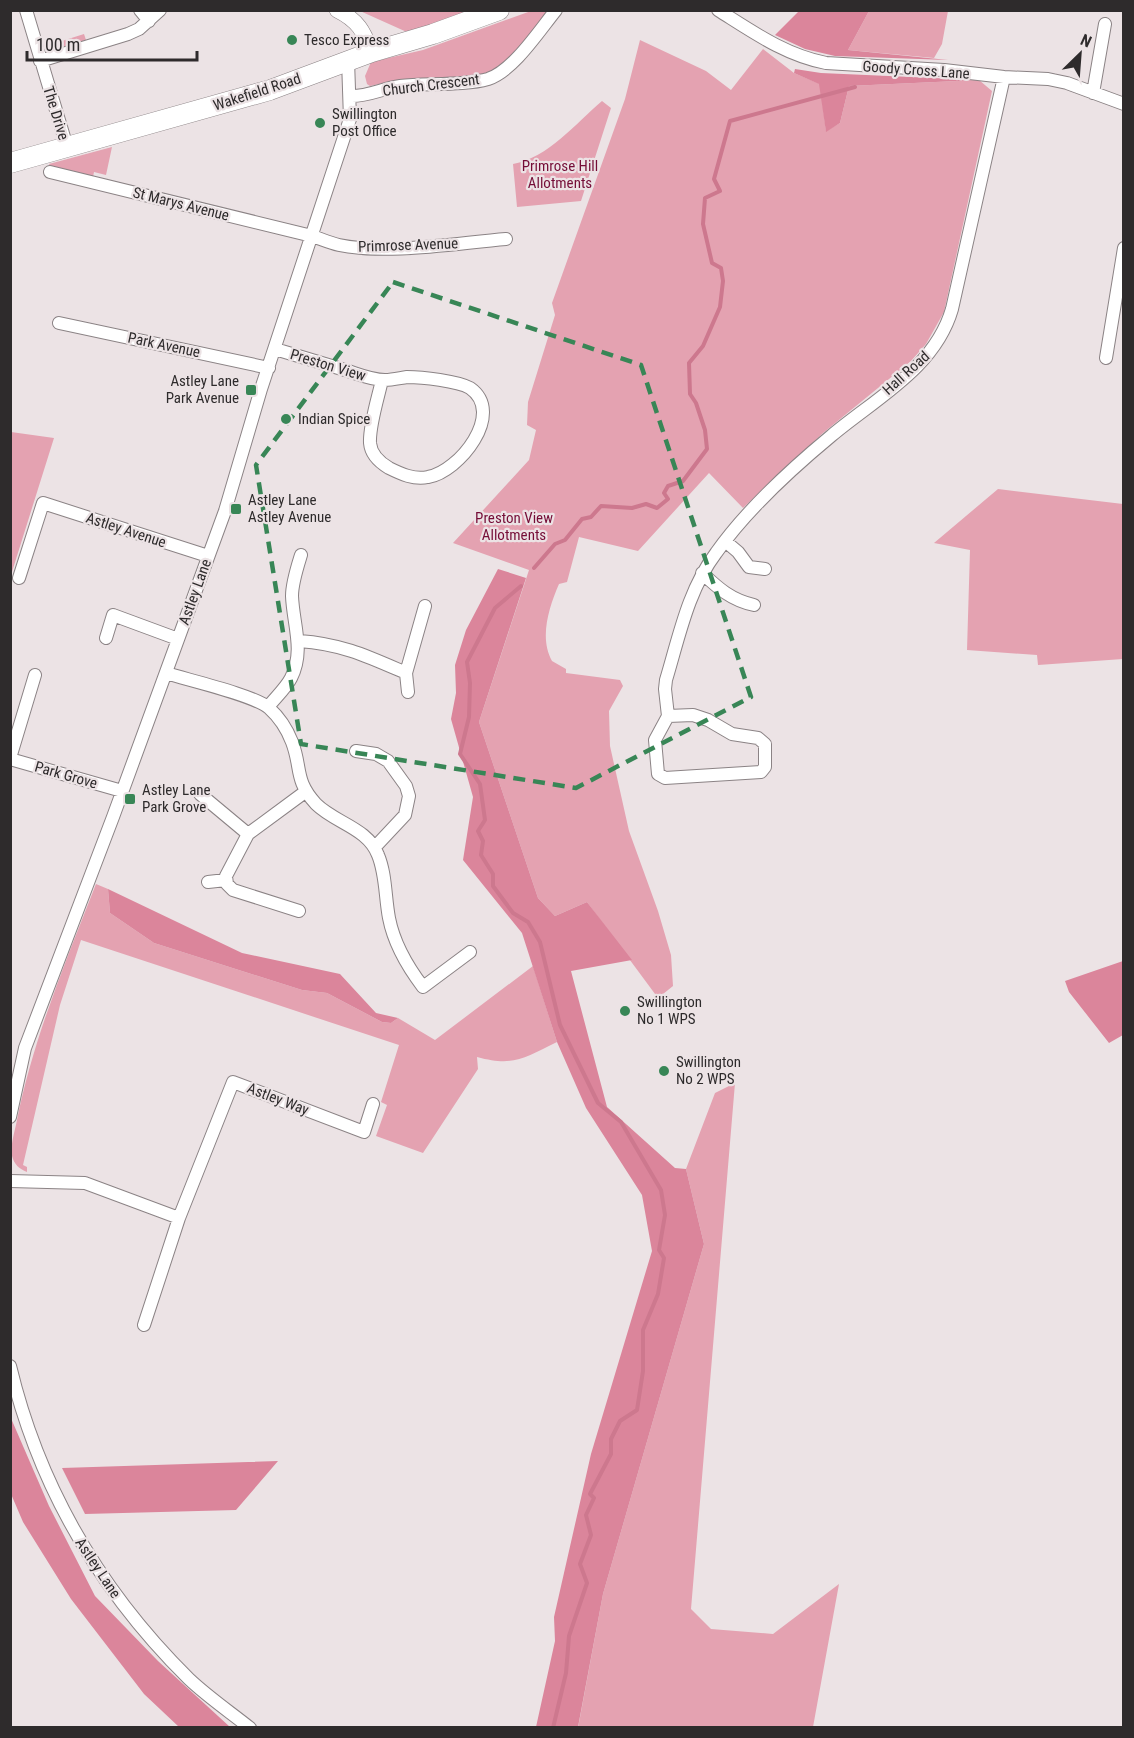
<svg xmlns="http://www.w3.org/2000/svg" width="1134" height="1738" font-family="'Roboto Condensed',sans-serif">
<rect width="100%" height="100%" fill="#ece3e5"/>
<path fill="#e4a2b1" d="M360 11H473L409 33Z
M531 11H549L517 50 493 72 478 77 392 81 370 86 367 84 365 76 371 62 423 50Z
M869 11H948L942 44 934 58 848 50Z
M84 34 86 40 49 52 43 47Z
M640 40 706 71 731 90 763 49 794 73 820 84 826 131 840 123 849 86 979 80 992 91 944 312 926 344 911 361 823 433 743 508 709 473 638 551 579 537 567 582 559 584C549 607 539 638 552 661L566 669V673L620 680 623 686 609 711 610 746 629 831 658 911 671 955 673 986 658 998 587 902 555 916 538 898 479 722 529 570 453 543 529 460 536 430 527 425 528 402 555 315 552 303 625 99Z
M602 101 611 108 581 201 517 207 513 164C548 158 576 123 602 101Z
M112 147 106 175 94 172 93 177 50 167 49 164Z
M11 432 54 438 11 575 10 432Z
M998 489 1123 504V659L1038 665 1037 655 967 650 970 550 934 543Z
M96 884 108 889 110 913 154 943 302 990 327 993 382 1022 391 1023 398 1018 435 1040 533 966 557 1042C524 1058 514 1067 477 1057L478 1069 423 1153 376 1136 387 1105 381 1102 399 1045 81 940 60 1005 23 1165 27 1167V1172C19 1169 14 1164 12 1156 10 1145 15 1131 17 1120 33 1039 66 961 96 884Z
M735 1083 691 1609 711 1629 773 1634 839 1584 813 1727 578 1728 603 1594 704 1244 686 1169 715 1093Z"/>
<path fill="#db859b" d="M800 10 869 11 848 50 948 60 835 56 805 49 775 35Z
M795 69 821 73 979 80 849 86 840 123 826 132 819 84 794 73Z
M498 569 526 578 479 722 538 898 555 916 587 902 632 960 571 971 607 1107 675 1168 686 1169 704 1244 603 1594 578 1727H536L555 1641 554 1617 591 1454 652 1251 642 1195 586 1108 557 1042 522 933 463 860 473 797 451 719 456 693 455 665 466 630Z
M108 889 242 953 340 974 376 1013 398 1018 391 1023 382 1022 327 993 302 990 154 943 110 913Z
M1123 961V1035L1109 1043 1069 992 1065 981Z
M10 1416 49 1506 95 1596 158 1661 230 1727H179L144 1694 71 1599 23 1522 11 1494Z
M278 1461 236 1510 85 1514 62 1468Z"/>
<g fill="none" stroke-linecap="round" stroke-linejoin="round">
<path stroke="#cd788e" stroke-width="4" d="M534 568 555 544 565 540 582 519 591 517 601 506 632 508 646 504 657 508 668 499 664 493 668 486 683 481 707 449 705 430 696 403 690 394 689 363 703 346 720 307 723 281 721 268 712 263 703 224 705 198 720 191 714 179 730 121 855 87
M521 586 495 608 467 662 470 683 469 717 460 754 480 784 485 820 478 831 483 841 481 855 493 874V886L513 913 528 922 540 942 560 1025 598 1103 621 1122 661 1190 665 1215 659 1250 664 1258 658 1294 643 1330V1371L637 1410 620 1421 611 1439V1454L590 1494 594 1498 586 1515 591 1535 580 1564 587 1583 569 1636 566 1673 553 1728"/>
<defs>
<path id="minor" d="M26 10 67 147
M140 10 149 21
M718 10C753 32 785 55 826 63L944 70 1004 77 1048 79 1067 83 1124 104
M40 61 128 34 139 29 160 10
M1093 93 1105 24
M350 96C367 97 383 88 400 86 425 83 464 86 488 79 513 71 539 31 556 10
M50 172 312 236C321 239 330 243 339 245 387 255 456 243 506 239
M59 323 269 368
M275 349C298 356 321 363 345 370 358 374 371 380 385 380 392 380 400 378 407 377 422 377 458 381 470 388 506 413 459 472 428 477 414 480 401 474 389 468 379 462 371 455 370 443 369 426 378 398 382 380
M1106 358 1124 248
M725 541 738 552 749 567 765 569
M702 573C718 588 731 600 754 605
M19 578 43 503 208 556
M106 638 113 615 178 639
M299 641C342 644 367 656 406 673L425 606
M166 673C188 680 254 695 269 708 279 717 287 729 292 742 302 768 294 780 316 804 335 823 368 828 378 855 386 874 385 897 389 918 394 944 407 966 423 987L470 952
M406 673 408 692
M268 707C275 698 286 688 291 678 305 651 293 624 292 596 292 583 297 568 301 555
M668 716 693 715 708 720 732 734 758 738 765 744V767L761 772 665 778 658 774 655 740 668 716 665 689 666 680C679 637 688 590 716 553 747 509 790 470 831 436 876 398 935 368 952 309L1004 77
M356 751 376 754 388 761 406 786 409 796 405 815 375 847
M10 758 35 675
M10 759 122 791
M200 794 248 834
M208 882 226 880
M299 911 233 890 227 884 226 876 248 834 305 792
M10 1117 25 1048 113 817 225 511 261 389 350 119 348 60
M10 1181 85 1183 179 1218 233 1082 364 1132 373 1104
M144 1325 179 1218
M10 1366C39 1487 101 1592 189 1679 208 1697 230 1712 250 1728"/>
<path id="tertiary" d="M337 10C359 21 363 31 372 52"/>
<path id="primary" d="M10 163 270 90 372 52 433 34 499 10"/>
</defs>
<use href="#minor" stroke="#8b8385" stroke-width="14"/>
<use href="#tertiary" stroke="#8b8385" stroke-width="16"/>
<use href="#primary" stroke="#8b8385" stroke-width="21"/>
<use href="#minor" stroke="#fff" stroke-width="12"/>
<use href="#tertiary" stroke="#fff" stroke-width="15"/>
<use href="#primary" stroke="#fff" stroke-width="20"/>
</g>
<path fill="none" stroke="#388656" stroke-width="4.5" stroke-dasharray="12 8" stroke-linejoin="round" d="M393 282 641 365 751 697 576 788 301 744 256 465Z"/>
<g fill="#388656" stroke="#ece3e5" stroke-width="2">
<circle cx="292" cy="40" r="6"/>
<circle cx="320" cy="123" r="6"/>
<rect x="245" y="384" width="12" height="12" rx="3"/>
<circle cx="286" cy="419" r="6"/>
<rect x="230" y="503" width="12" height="12" rx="3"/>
<rect x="124" y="793" width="12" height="12" rx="3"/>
<circle cx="625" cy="1011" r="6"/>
<circle cx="664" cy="1071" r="6"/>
</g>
<g text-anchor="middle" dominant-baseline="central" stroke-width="4.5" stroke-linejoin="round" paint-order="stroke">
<g font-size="15" fill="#2e2b2c" stroke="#ece3e5" text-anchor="start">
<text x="304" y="40">Tesco Express</text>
<text x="332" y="114">Swillington<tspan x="332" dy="17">Post Office</tspan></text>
<text x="239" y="381" text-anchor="end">Astley Lane<tspan x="239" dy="17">Park Avenue</tspan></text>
<text x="298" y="419">Indian Spice</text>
<text x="248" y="500">Astley Lane<tspan x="248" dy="17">Astley Avenue</tspan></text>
<text x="142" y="790">Astley Lane<tspan x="142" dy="17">Park Grove</tspan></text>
<text x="637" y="1002">Swillington<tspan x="637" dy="17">No 1 WPS</tspan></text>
<text x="676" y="1062">Swillington<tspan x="676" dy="17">No 2 WPS</tspan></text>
</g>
<g font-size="15" fill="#2e2b2c" stroke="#ece3e5">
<text transform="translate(916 70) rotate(4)">Goody Cross Lane</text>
<text transform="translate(431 85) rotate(-7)">Church Crescent</text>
<text transform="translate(257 92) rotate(-18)">Wakefield Road</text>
<text transform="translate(56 113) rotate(73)">The Drive</text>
<text transform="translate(181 204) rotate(14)">St Marys Avenue</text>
<text transform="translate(408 245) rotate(-2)">Primrose Avenue</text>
<text transform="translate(164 345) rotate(12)">Park Avenue</text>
<text transform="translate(328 365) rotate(17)">Preston View</text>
<text transform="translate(906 373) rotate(-42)">Hall Road</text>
<text transform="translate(126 530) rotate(18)">Astley Avenue</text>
<text transform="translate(195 592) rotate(-70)">Astley Lane</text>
<text transform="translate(66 775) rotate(16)">Park Grove</text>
<text transform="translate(278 1099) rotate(21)">Astley Way</text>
<text transform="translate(98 1568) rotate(56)">Astley Lane</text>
</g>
<g font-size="15" fill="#750d37" stroke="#ece3e5">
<text x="560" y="166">Primrose Hill<tspan x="560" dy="17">Allotments</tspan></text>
<text x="514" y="518">Preston View<tspan x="514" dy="17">Allotments</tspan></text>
</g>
</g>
<rect width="1134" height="1738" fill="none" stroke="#2e2b2c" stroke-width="24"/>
<g transform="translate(1080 54) rotate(25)" stroke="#ece3e5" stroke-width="4.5" paint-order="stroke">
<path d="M0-4.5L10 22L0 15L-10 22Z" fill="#2e2b2c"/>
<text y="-9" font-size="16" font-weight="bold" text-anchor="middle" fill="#2e2b2c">N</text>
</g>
<path d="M27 51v9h170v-9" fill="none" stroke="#2e2b2c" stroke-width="3"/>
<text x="36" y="51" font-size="18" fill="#2e2b2c" stroke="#ece3e5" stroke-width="4.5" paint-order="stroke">100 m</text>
</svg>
